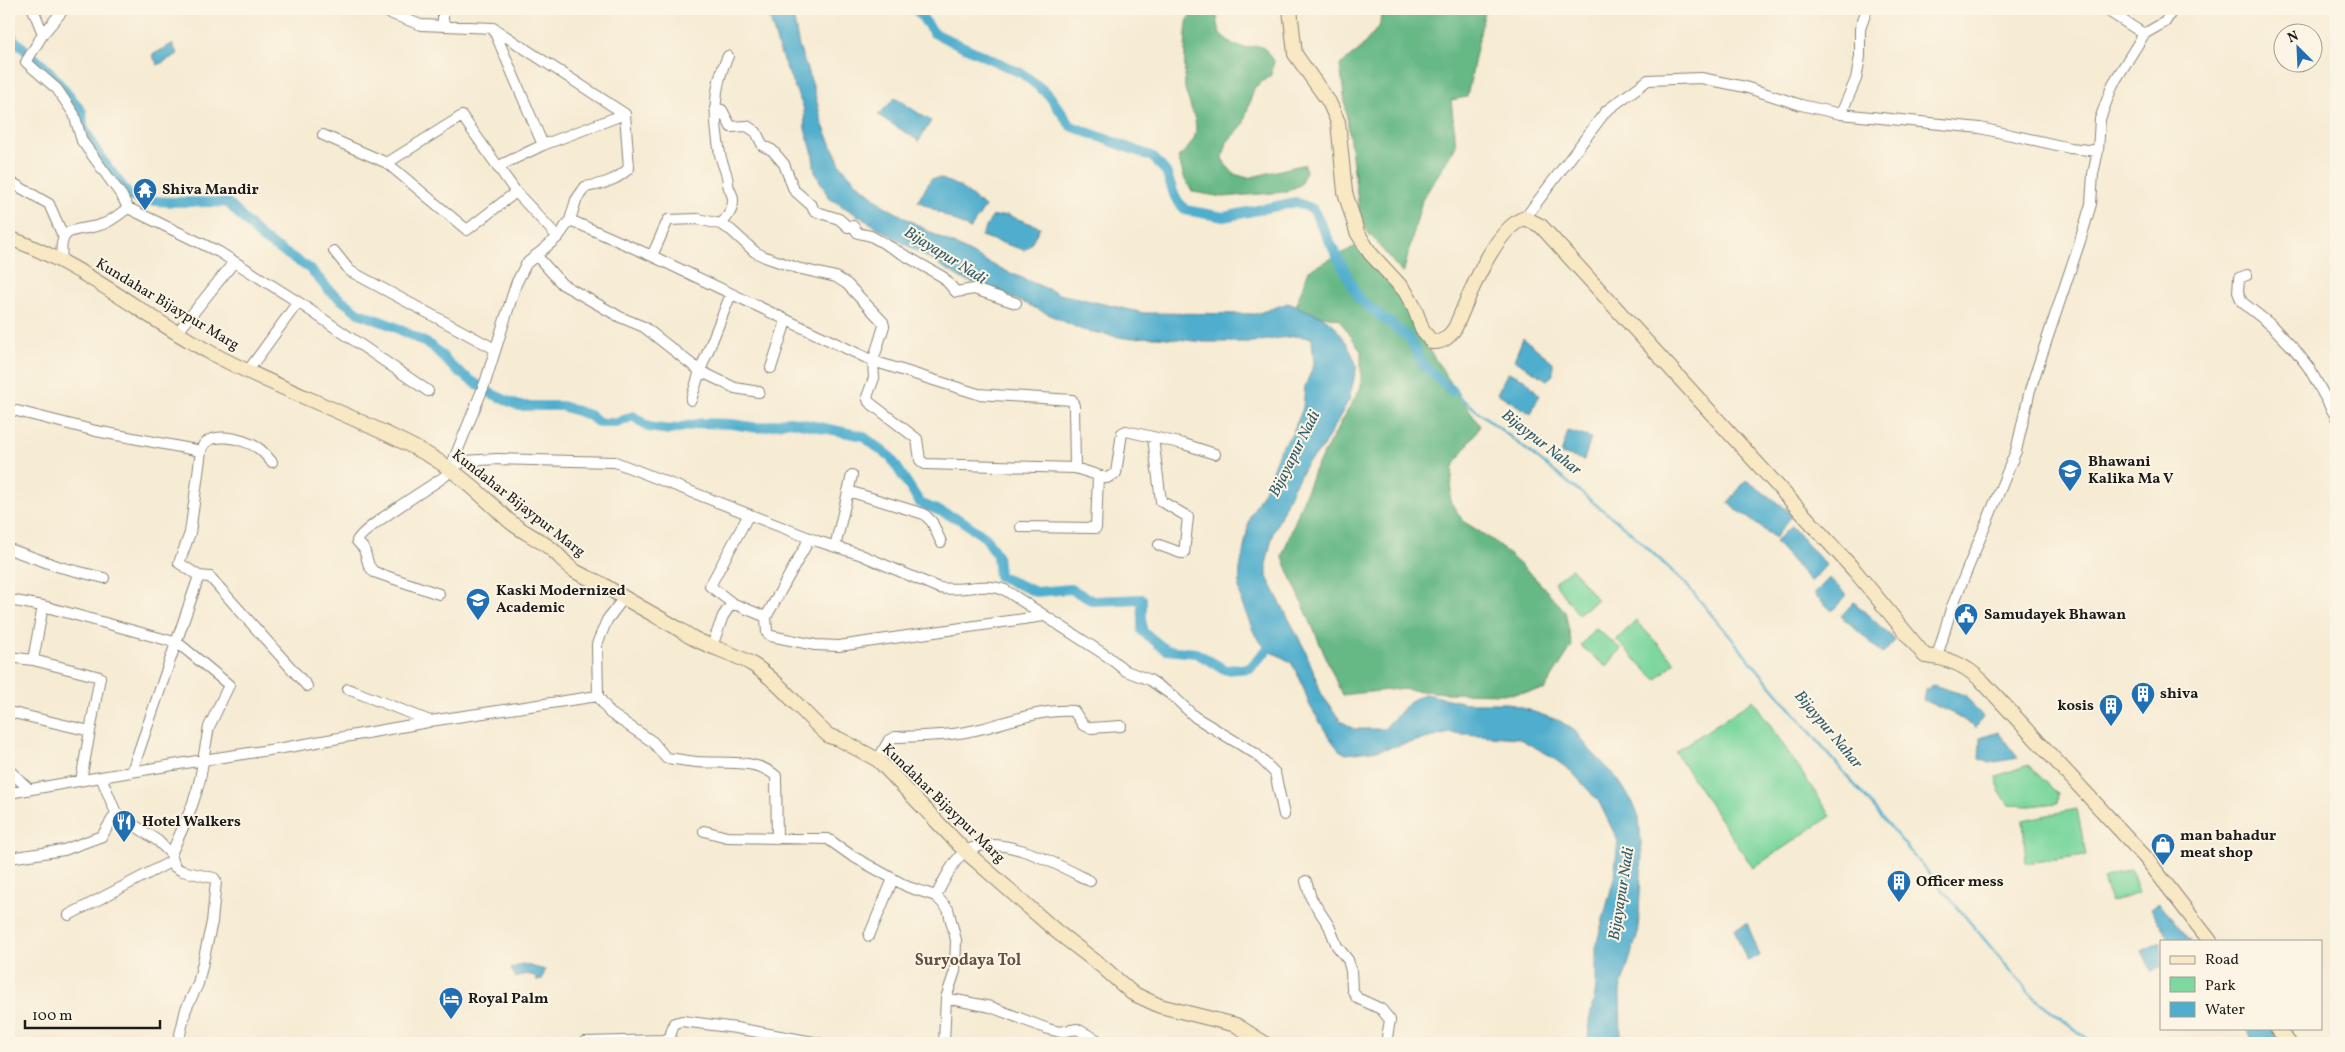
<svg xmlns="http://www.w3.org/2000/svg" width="2345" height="1052" font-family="Vollkorn,serif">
<rect width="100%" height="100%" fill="#fcf5e5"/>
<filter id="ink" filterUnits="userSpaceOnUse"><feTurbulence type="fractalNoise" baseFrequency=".02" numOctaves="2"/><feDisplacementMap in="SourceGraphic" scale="10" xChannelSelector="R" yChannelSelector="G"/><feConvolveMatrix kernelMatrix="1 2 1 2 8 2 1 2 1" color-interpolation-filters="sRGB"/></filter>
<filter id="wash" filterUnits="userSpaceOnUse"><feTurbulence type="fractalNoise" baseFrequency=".0096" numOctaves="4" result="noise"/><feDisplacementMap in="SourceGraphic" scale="20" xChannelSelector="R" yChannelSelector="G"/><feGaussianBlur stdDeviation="1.12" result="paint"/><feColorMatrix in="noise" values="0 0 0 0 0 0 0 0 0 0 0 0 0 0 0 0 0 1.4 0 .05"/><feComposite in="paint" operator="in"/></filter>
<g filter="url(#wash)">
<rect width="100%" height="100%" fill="#f6ebd3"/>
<path fill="#7dd79e" stroke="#4c7a5d" d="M1572 568 1597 600 1578 614 1554 582Z
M1636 621 1675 662 1656 680 1616 640Z
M1595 628 1621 649 1606 667 1581 646Z
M1753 700 1831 816 1753 868 1675 752Z
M2028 765 2058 794 2057 803 2030 806 2009 805 1999 791 1997 776Z
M2077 809 2086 855 2026 863 2023 820Z
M2131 869 2139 893 2111 902 2103 879Z"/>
<path fill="#66b885" stroke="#416a50" d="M1194 9H1219L1216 12 1220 34C1225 37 1231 44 1237 46 1256 53 1257 34 1274 61L1271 75 1254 88 1243 125 1227 142 1223 157 1225 164 1234 174 1248 178 1305 164 1306 171 1300 185 1286 192 1223 197 1193 192 1185 180 1178 157C1209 133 1192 118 1185 88 1184 80 1185 26 1188 19 1189 15 1192 12 1194 9Z
M1381 9H1485L1467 97 1451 100 1456 146 1422 200 1403 274 1361 224 1340 65 1359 50 1380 25Z
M1356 246 1387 277 1401 297 1414 318 1425 344 1480 426 1453 467 1450 501 1463 521 1494 541 1536 579 1565 611 1572 646 1544 690 1509 694 1446 693 1398 689 1342 695 1282 556 1314 471 1361 387V351L1339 319 1294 310 1309 270Z"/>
<path fill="#4fadcd" stroke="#366474" d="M767 9H792L799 47 813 86 822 123 841 166 856 182 883 205 928 231 999 268 1059 294 1144 313 1256 314 1288 303 1321 316 1333 324 1348 345 1357 366 1349 400 1321 450 1307 463 1292 490 1273 533 1267 560V577L1306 652 1322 695 1340 720 1354 729H1384L1409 702 1424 694 1467 703H1508L1560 721 1575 731 1590 750 1617 778 1632 801 1639 817 1642 855 1638 933 1620 990 1621 1043H1588L1589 1021 1596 989V946L1614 878 1618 841 1599 802 1572 772 1549 755 1518 738 1450 733 1379 750 1346 754 1339 750 1329 737 1310 706 1301 681 1291 662 1266 649 1255 635 1242 604 1239 588 1240 569 1250 516 1265 489 1280 449 1292 434 1303 408 1305 386 1314 365 1312 338 1295 336 1253 342H1204L1158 337 1125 338 1082 330 1027 304 961 278 829 198 815 172 812 150 805 129 804 109 780 53Z
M172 44 178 54 158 65 152 55Z
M895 98 931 121 919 141 878 115Z
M940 178 960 187 985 207 970 229 918 201 931 179Z
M1007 215 1040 227 1030 245 1024 250 981 236 992 217Z
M1523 338 1553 362V375L1547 380 1514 360Z
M1508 372 1526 380 1539 395 1531 414 1497 393Z
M1568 431 1591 438 1584 460 1561 454Z
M1746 480 1793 514 1775 538 1728 503Z
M1791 526 1826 565 1811 582 1775 542Z
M1829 578 1847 595 1832 611 1814 594Z
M1854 602 1895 640 1883 654 1841 616Z
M1933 685 1965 695 1983 717 1976 728 1956 715 1923 700 1925 690Z
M1998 732 2018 758 1989 763 1979 759 1980 738Z
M2159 903 2191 941H2170L2150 909Z
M1747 923 1760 956 1747 961 1734 929Z
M2161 942V967L2152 972 2142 951Z
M522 964 545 970 542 980 537 981 535 976 525 974 516 978 511 969Z
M2246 1028H2272L2282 1043H2252Z"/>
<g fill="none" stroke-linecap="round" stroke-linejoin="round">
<path stroke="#4fadcd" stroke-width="2.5" d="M1452 391 1627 529 1685 583 2032 996 2093 1043"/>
<path stroke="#4fadcd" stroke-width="10" d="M916 9 934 33 1023 74 1048 94 1071 126 1153 157 1166 172 1175 197 1185 210 1224 217 1296 202 1313 209 1359 299 1409 338 1423 365 1452 391
M9 27 13 39 49 71 82 112 83 127 98 154 130 197C162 205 195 200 228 203L263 239 309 268 331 292 359 313 393 326 432 346 456 370 488 392 519 406H562L589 415 599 423H617L633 416 648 427 669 430 702 423 732 424 758 428 790 421 863 436 891 458 920 503 961 520 986 538 997 555 999 576 1036 592 1071 589 1093 601 1142 599V631L1166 650 1196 653 1226 670 1250 668 1273 643 1275 645"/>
</g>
</g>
<g filter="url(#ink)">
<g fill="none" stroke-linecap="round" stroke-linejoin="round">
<defs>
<path id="street" d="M33 9 43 34
M64 9 43 34 26 62 57 89 74 114 82 141 122 196 128 208 219 252 298 302 428 391
M379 9 421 25 493 28 625 114
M443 9V21L446 26
M2105 9 2144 34
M493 28 543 145
M715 108 722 110 731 127 747 126 756 132 763 146 772 150 784 164 794 190 812 206 814 211 839 219 848 227 853 226 858 233 871 236 943 277 956 292 974 289 1016 303
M1841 114 1856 79 1860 57V29L1867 9
M323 135 387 163 467 230 516 192
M387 163 462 116 516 192 558 237
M498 168 503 164 543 145 625 114
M9 181 49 204 63 236
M1525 218 1606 111 1648 80 1701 78 1745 87 1801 105 1841 114 1980 128 2070 148 2098 151
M570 220 652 256 873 361 978 394 1072 400 1074 406 1075 468
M720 224C727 219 733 209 733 201 734 194 728 190 728 183 727 171 722 165 720 154 714 120 712 88 728 56
M334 251 350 271 495 349
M536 255 562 284 620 317 644 327 700 371 735 388 759 392
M652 256 668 220 698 219 720 224 731 230 755 252 765 257 797 268 836 277 847 284 883 322 884 326 873 361 874 378 867 397 869 402 917 439 920 460 925 464 1075 468 1107 478 1116 473 1122 433 1126 431 1184 444 1215 454
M62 261C58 223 74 233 100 225 110 223 119 214 128 208
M2247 275 2239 278 2238 292 2242 302 2271 325 2296 351 2309 368 2336 417
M177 333 234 262
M771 368 786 321
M247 372 298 302
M691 400 700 371 731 294
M9 409 96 431 201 451 190 533 179 563 199 576 210 577 307 686
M1153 438 1161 501 1188 517 1184 553H1181L1159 545
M201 451C206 429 243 438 258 448 263 451 267 457 272 462
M450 469 464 461 497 459 615 462 817 541 859 554 939 588C962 592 982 582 1005 590L1107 656 1126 671 1150 680 1173 696 1195 717 1256 754 1275 773 1284 815
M848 491 924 514 932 522 941 542
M748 516 710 586 732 603 766 617 767 633 771 636 815 645 839 646 1044 616
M1021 527 1096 528 1098 476
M835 547 852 475
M9 549 60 567 104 578
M439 594 374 572 369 566 364 549 357 541C363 527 429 488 445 476L450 469 485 383 516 284 526 264 558 237 570 220 576 200 585 187C603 184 616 181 629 168L625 114
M9 600 43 606 178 643 229 685 209 727 203 760 101 777
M766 617 810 538
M712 646 723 616 732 603
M9 657 33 660 100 677 81 780
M1937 657 1951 609 2016 451 2030 390 2080 241 2091 204 2093 174 2098 151 2100 119 2113 84 2144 34 2165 22 2173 9
M33 660 43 606
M348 689 430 721 598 696 597 644 607 620 623 599
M598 696 610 713 653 742 666 758C676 759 687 761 697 762 723 764 755 758 776 776L777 839
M9 712 90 731
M878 760 889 740 895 737C925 736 954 736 984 728 1014 720 1042 709 1074 711L1083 725 1091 728 1121 726
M9 770 29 789
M132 771 199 576
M9 793 101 777 116 813 158 841 171 854 175 867 182 871 214 878 216 881 212 922 198 984 186 1009 178 1043
M704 831 727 837 828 839 852 856 908 887 936 896 948 909 956 940 955 971 946 998 944 1043
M171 854C185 823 200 793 203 760L289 747 428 722
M9 858 64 850 102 836 116 813
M1306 881 1311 898 1329 926 1337 946 1348 960 1351 971 1352 989 1357 998 1381 1009 1390 1020 1386 1043
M936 896C942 884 955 857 966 851 1000 831 1060 866 1090 881
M69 915 172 861
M869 936 893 879
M946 998 991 1007 1048 1029 1060 1032 1077 1029 1103 1043
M584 1042 665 1040 670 1037 674 1023 682 1021 736 1028 819 1043"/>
<path id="secondary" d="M1290 9 1295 54 1329 102 1338 122 1345 192 1357 232 1370 253 1405 291 1414 307 1423 331 1432 342C1443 343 1449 337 1455 328 1468 299 1494 228 1525 218L1541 226 1855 571 1925 656C1949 658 1965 665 1982 681L2145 857 2210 941
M9 238C83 264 143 316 211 353 280 390 354 415 423 452 453 468 481 494 506 518 518 530 536 537 550 548 559 554 565 565 575 571 584 577 596 580 605 586 627 600 649 612 672 625 679 629 686 634 693 638 713 649 735 653 755 666 783 685 803 714 829 736L839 739 878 760 965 851 1056 931 1104 968 1132 993 1160 1006 1236 1025 1264 1043
M2277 1028 2289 1043"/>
</defs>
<use href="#street" stroke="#898478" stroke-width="12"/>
<use href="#secondary" stroke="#898478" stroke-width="16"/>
<use href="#street" stroke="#fff" stroke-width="10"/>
<use href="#secondary" stroke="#f8e8c3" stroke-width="14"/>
</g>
</g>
<defs>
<symbol id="temple-pin" viewBox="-11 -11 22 30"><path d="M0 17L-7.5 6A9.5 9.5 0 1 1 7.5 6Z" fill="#1f6fb2" stroke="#fcf5e5"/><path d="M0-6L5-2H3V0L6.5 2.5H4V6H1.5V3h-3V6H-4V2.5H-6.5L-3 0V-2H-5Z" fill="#fff"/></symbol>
<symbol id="school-pin" viewBox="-11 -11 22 30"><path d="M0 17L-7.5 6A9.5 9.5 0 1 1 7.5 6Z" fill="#1f6fb2" stroke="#fcf5e5"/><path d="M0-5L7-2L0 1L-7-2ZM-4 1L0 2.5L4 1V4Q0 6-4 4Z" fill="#fff"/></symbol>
<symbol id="civic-pin" viewBox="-11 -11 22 30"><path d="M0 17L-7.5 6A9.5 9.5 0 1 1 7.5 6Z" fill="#1f6fb2" stroke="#fcf5e5"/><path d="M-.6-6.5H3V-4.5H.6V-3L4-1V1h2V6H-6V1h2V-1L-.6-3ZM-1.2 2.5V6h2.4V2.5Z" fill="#fff"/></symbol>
<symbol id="building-pin" viewBox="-11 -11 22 30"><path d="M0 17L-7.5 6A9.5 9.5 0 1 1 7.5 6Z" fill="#1f6fb2" stroke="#fcf5e5"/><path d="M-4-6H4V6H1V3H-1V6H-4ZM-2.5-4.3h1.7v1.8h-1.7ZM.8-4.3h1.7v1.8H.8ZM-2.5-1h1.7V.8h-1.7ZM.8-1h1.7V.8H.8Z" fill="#fff"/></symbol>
<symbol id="restaurant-pin" viewBox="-11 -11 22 30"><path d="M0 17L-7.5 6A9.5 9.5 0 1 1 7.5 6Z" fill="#1f6fb2" stroke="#fcf5e5"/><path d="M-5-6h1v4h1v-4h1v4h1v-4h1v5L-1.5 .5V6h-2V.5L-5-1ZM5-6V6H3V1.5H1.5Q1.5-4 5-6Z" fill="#fff"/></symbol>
<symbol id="shop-pin" viewBox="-11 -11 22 30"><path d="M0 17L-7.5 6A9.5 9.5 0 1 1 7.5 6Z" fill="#1f6fb2" stroke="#fcf5e5"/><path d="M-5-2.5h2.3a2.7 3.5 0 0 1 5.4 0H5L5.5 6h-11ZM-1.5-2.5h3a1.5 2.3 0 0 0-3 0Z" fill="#fff"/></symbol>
<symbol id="hotel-pin" viewBox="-11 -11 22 30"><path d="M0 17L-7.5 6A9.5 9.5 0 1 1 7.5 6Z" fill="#1f6fb2" stroke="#fcf5e5"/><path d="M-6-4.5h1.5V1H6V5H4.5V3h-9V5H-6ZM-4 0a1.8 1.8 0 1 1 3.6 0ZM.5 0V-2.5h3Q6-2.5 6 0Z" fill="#fff"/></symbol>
</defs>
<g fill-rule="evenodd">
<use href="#temple-pin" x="131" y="176" width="28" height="38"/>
<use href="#school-pin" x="2056" y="457" width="28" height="38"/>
<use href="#school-pin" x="464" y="586" width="28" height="38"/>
<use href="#civic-pin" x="1952" y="601" width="28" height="38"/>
<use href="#building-pin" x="2129" y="680" width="28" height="38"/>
<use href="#building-pin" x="2097" y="692" width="28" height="38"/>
<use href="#restaurant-pin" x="110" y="808" width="28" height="38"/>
<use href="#shop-pin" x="2149" y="831" width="28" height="38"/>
<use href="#building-pin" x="1885" y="868" width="28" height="38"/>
<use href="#hotel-pin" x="437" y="985" width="28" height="38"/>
</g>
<g text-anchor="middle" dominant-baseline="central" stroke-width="4" stroke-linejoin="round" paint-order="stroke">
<g font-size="15" font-weight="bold" fill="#1c1c1c" stroke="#fcf5e5" text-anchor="start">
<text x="162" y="190">Shiva Mandir</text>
<text x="2088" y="462">Bhawani<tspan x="2088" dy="17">Kalika Ma V</tspan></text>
<text x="496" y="591">Kaski Modernized<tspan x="496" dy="17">Academic</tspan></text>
<text x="1984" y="615">Samudayek Bhawan</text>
<text x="2160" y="694">shiva</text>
<text x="2094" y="706" text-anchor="end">kosis</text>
<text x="142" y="822">Hotel Walkers</text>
<text x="2180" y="836">man bahadur<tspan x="2180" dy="17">meat shop</tspan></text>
<text x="1916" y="882">Officer mess</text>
<text x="468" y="999">Royal Palm</text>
</g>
<g font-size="15" fill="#1c1c1c" stroke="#fcf5e5">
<text transform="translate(167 305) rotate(31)">Kundahar Bijaypur Marg</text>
<text transform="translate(518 504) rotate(38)">Kundahar Bijaypur Marg</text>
<text transform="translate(943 804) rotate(44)">Kundahar Bijaypur Marg</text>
</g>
<g font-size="16" font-style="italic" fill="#335d6c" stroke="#fcf5e5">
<text transform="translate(945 256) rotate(32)">Bijayapur Nadi</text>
<text transform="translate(1541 443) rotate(38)">Bijaypur Nahar</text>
<text transform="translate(1295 454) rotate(-63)">Bijayapur Nadi</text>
<text transform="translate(1828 730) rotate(50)">Bijaypur Nahar</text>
<text transform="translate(1622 894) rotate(-81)">Bijayapur Nadi</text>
</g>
<g font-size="16" font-weight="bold" fill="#644f41" stroke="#fcf5e5">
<text x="968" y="961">Suryodaya Tol</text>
</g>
</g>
<rect width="2345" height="1052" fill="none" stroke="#fcf5e5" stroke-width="30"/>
<rect x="2160" y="940" width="162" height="90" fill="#fcf5e5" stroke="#a29e95"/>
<rect x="2170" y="956" width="25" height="8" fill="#f8e8c3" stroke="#a29e95"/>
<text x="2205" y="964" font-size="15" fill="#1c1c1c">Road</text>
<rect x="2170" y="977" width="25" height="15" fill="#7dd79e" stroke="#a29e95"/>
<text x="2205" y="990" font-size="15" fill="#1c1c1c">Park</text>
<rect x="2170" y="1002" width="25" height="15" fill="#4fadcd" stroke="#a29e95"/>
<text x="2205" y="1014" font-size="15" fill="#1c1c1c">Water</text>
<g transform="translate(2298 48) rotate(336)"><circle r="24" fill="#fcf5e5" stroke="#a29e95"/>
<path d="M0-4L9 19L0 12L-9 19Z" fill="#1f6fb2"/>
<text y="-8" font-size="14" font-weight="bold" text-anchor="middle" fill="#1c1c1c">N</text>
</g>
<path d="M25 1020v8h135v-8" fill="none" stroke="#1c1c1c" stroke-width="2.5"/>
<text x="32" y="1020" font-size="15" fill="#1c1c1c" stroke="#fcf5e5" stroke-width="4" paint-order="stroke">100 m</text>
</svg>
